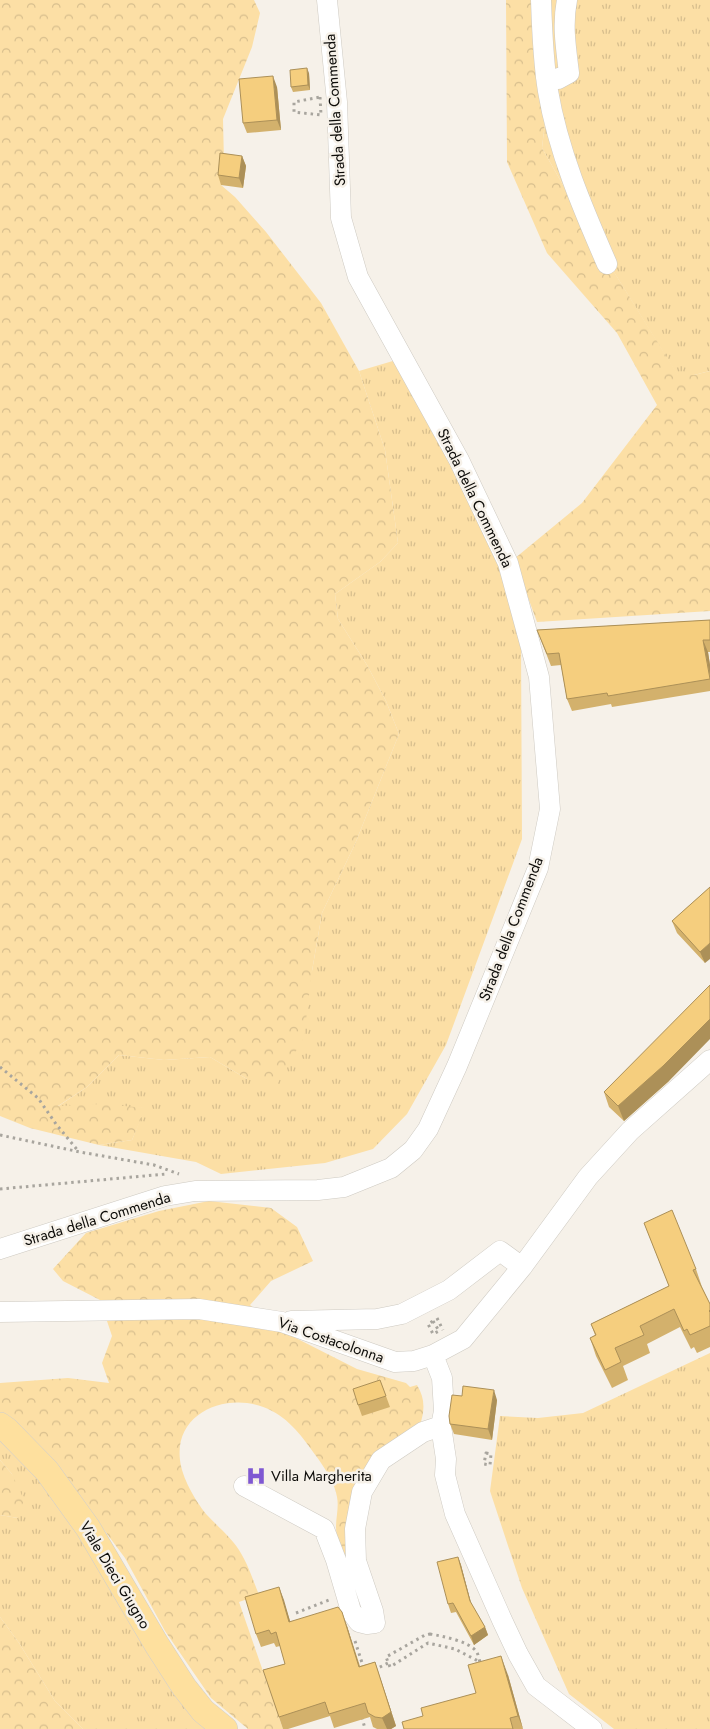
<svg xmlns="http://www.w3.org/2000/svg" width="710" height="1729" font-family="Jost,sans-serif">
<defs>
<pattern id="grass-tufts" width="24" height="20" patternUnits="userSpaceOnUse" patternTransform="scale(1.25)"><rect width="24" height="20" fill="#fcdfa5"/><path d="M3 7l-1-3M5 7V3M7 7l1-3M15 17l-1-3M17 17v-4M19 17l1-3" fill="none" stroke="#d7be8d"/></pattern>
<pattern id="forest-crowns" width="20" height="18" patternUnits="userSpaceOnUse" patternTransform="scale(1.25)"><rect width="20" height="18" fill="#fcdfa5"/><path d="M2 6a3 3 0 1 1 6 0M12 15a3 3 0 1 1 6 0" fill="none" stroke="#d7be8d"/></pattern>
</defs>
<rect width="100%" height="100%" fill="#f6f1e9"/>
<path fill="url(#grass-tufts)" d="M540 0H710V371L694 375 678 376 593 238 542 148 549 86Z
M403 358 508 563 521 641 522 839 446 1045 407 1114 373 1149 325 1163 221 1174 196 1162 99 1145 132 1140 145 1108 57 1107 87 1087 119 1055 164 1060 210 1057 247 1079 312 971 322 913 355 844 399 734 386 701 367 665 338 619 335 594 380 562 398 543 385 450 359 371Z
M710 1353V1729H614L569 1694 522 1588 490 1491 500 1416 538 1418 583 1413Z
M0 1436 65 1510 133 1622 170 1689 194 1718 208 1729H83L55 1701 19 1643 0 1617V1515L18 1518 12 1474 0 1460Z"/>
<path fill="url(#forest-crowns)" d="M0 0H254L260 13 252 47 223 119 224 163 221 185 235 197 266 232 321 303 359 371 385 450 398 543 380 562 335 594 338 619 367 665 386 701 399 734 355 844 322 913 312 971 304 1037 276 1086 247 1079 210 1057 164 1060 119 1055 87 1087 58 1106 102 1104 146 1108 132 1140 99 1145 30 1128 0 1116Z
M506 0H540L549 86 542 148 593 238 678 375H694L710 371V611L537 622 514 559 582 503 657 405 617 333 547 253 507 162Z
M209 1201 271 1208 297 1227 313 1261 271 1281 250 1305 282 1331 357 1369 406 1383 410 1387 417 1385C425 1398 425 1410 420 1425L405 1432 390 1443 346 1524 345 1542 367 1611 360 1606C353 1589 344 1571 340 1553 338 1545 336 1535 336 1527 336 1517 339 1507 337 1497 335 1484 326 1470 319 1460 306 1442 292 1421 272 1411 234 1390 174 1409 180 1460 182 1478 195 1500 206 1514 217 1526 231 1537 239 1550 248 1564 253 1580 259 1595L239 1602 283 1729H248L211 1698 165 1631 125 1558 57 1467 0 1413V1383L68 1378 109 1383 102 1363 112 1336 100 1300 63 1281 53 1269 86 1233 159 1211Z
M0 1460 12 1474 24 1500 18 1518 0 1515Z
M0 1617 19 1643 55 1701 83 1729H0Z"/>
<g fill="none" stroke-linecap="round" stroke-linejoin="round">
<defs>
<path id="minor" d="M541 0C542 30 543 61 548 91 558 151 583 209 607 264
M546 78 558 79 569 73C566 48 562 25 567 0
M0 1249 165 1196 195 1191 318 1190 344 1187 391 1168 413 1150 428 1129 457 1066 538 868 550 809 539 677 508 563 459 460 358 277 341 218 337 102 327 0
M0 1312 199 1309 282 1322 395 1362 414 1361 433 1355 463 1339 522 1267 588 1177 630 1131 710 1060
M291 1321 377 1319 402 1314 449 1290 500 1251 522 1267
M433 1355 442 1378 444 1411 441 1426 446 1459 445 1475 455 1514 502 1620 518 1654 536 1686 592 1729
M244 1486 324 1529 336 1560 351 1611 359 1622 367 1624 375 1623 373 1611 356 1561 355 1529 362 1492 381 1460 423 1432 441 1426"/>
<path id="major" d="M0 1425 7 1430 47 1471 88 1528 157 1645 184 1687 203 1711 225 1729"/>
</defs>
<use href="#minor" stroke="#cecac2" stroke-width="21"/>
<use href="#major" stroke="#cfcece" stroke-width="26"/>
<path stroke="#a8a59e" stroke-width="3" stroke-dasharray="2.5 4" stroke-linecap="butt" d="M320 97 321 115 294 112V102Z
M0 1067 38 1098 56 1124 79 1152
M0 1135 80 1152 154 1165 179 1174
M0 1189 166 1174
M437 1318 443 1330
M433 1321 439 1331 433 1334 428 1324Z
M486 1453 491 1454 490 1465 484 1464Z
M296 1613 329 1600
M430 1634C442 1636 468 1641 476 1651 478 1653 479 1659 480 1662L455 1649 428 1643 390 1667 386 1657 425 1635Z
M355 1641 364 1669
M374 1670 388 1663
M362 1717 365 1729"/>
<use href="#minor" stroke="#fff" stroke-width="20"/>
<use href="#major" stroke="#fee09e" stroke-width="25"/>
</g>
<path fill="#d3b16c" d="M309 73 310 90 293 92 291 87Z
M277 87 281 130 247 133 243 123Z
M242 156 246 166 243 188 221 185 218 175Z
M710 620V652H708L710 665V691L612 707 611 704 572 711 567 699 561 665 551 666 537 630Z
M710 887 705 963 677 933 672 921Z
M669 1081 624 1121 609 1107 604 1092Z
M644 1223 696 1269 702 1287 710 1304V1347L697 1353 694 1347 691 1349 680 1327 647 1344 650 1353 623 1366 628 1380 612 1388 596 1356 590 1338 595 1335 591 1324 669 1286Z
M380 1380 390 1407 362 1416 358 1405Z
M462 1396 497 1400 492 1440 454 1434 450 1424Z
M458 1557 461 1565 471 1604 485 1627 488 1635 474 1645 456 1612 451 1613 448 1604Z
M279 1587 290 1621 347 1626 360 1666 375 1662 396 1726 391 1729H377L373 1727 370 1717 334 1728 330 1716 288 1729H283L263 1670 285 1664 280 1646 276 1647 274 1643 261 1647 256 1634Z
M508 1675 523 1729H404L476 1693Z"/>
<path fill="#ac9058" d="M307 68 309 73 310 90 308 85Z
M273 76 277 87 281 130 277 120Z
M242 156 246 166 243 188 239 178Z
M703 640 708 652 710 665V676Z
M710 943V959L705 963 700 952Z
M710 1019V1039L669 1081 624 1121 618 1106Z
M494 1390 497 1400 492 1440 488 1429Z
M458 1557 461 1565 473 1610 470 1601Z
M279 1587 284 1600 294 1635 289 1622Z
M342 1612 347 1626 364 1681 359 1667Z
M485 1627 488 1635 474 1645 471 1636Z
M501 1656 508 1675 523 1729 518 1716Z
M375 1662 396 1726 391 1729H387L382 1718Z"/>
<path fill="#f5ce7e" stroke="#ac9058" d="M307 68 308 85 291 87 290 70Z
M273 76 277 120 243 123 239 79Z
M220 153 242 156 239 178 218 175Z
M710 620V640H703L710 679 608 696 607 693 567 699 559 653 547 654 537 630Z
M710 887V943L700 952 672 921Z
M710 985V1019L663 1066 618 1106 604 1092Z
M672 1210 696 1269 693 1270 710 1304V1310L709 1311 710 1312V1326L690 1335 687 1329 684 1331 674 1309 640 1326 644 1335 615 1348 621 1362 605 1370 590 1338 596 1335 591 1324 669 1286 644 1223Z
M380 1380 386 1396 358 1405 353 1389Z
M463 1386 494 1390 488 1429 450 1424 449 1416 452 1395 462 1396Z
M458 1557 470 1601 485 1627 471 1636 453 1603 448 1604 437 1562Z
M279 1587 289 1622 338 1607 342 1612 359 1667 375 1662 391 1712 382 1718 375 1717 368 1713 365 1703 329 1714 325 1702 279 1717 263 1670 285 1664 276 1632 271 1634 269 1630 256 1634 245 1597Z
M501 1656 518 1716 510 1718 513 1729H404L402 1722 423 1716 421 1708 476 1693 468 1665Z"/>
<defs>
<symbol id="hospital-bare" viewBox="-9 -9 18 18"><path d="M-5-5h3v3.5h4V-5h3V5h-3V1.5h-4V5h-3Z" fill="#7f58d2" stroke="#f6f1e9" stroke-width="2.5" paint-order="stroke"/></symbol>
</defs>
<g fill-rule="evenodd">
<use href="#hospital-bare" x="242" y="1462" width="28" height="28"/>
</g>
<g text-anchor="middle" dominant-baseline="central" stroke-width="5" stroke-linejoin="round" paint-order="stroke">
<g font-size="15" fill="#0d0c09" stroke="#f6f1e9">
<text transform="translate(335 110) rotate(-94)">Strada della Commenda</text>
<text transform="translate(475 498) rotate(64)">Strada della Commenda</text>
<text transform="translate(511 929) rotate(-69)">Strada della Commenda</text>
<text transform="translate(97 1219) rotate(-17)">Strada della Commenda</text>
<text transform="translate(331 1340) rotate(19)">Via Costacolonna</text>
<text transform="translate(115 1575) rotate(59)">Viale Dieci Giugno</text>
</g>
<g font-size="15" fill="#0d0c09" stroke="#f6f1e9" text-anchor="start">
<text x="271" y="1476">Villa Margherita</text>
</g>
</g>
</svg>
